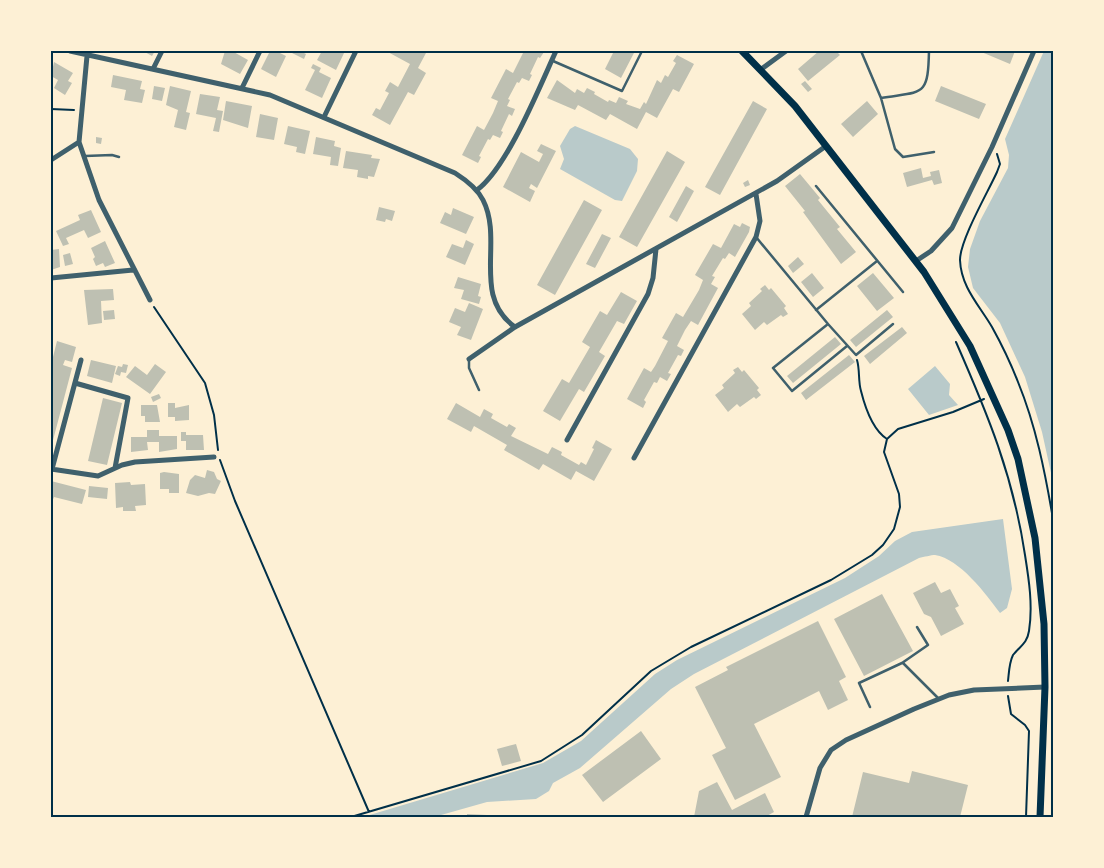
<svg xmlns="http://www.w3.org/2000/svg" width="1104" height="868" font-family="Barlow,sans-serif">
<rect width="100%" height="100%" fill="#fdf0d5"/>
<path fill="#b9caca" d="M1044 51H1053V482L1042 432 1025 377 1000 323 973 288 968 267 970 249 980 221 1008 168 1009 155 1005 139Z
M575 126 630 149 638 159 637 171 622 201 615 200 560 169 564 159 560 146 570 129Z
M935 366 950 384 949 395 958 405 929 415 908 389Z
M1003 519 1012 589 1007 608 1000 613C986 594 960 559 935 555 931 555 924 557 919 558L694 674 671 689 580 768 553 783 549 791 536 799 487 802 434 817H363L543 763 581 741 655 674 677 660 845 578 879 556 895 541 912 532Z"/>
<path fill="#bec0b2" d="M143 51H155L152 56Z
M225 51H232L248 60 240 74 221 64Z
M270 51H276L286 56 276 77 261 69Z
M293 51H300L306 54 304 59 292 53Z
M322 51H345L336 70 317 60Z
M386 51 426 53 418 68 426 73 414 95 408 92 390 125 372 115 376 108 380 110 389 93 385 91 390 82 398 87 410 64Z
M524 51 544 52 540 58 538 57 530 74 532 75 529 81 522 78 519 83 517 82 508 99 510 100 507 106 515 109 512 116 509 114 501 131 503 132 500 138 493 135 490 140 488 139 479 156 481 157 478 163 462 155 477 126 484 130 493 113 498 101 491 98 506 69 513 73Z
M614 51H635L621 78 605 69Z
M819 51H836L840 55 808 81 798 69Z
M979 51H1015L1010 64Z
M677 55 694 64 679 92 673 89 657 118 646 112 637 129 610 114 606 120 578 105 575 110 547 98 557 80 575 93 577 89 584 93 587 88 595 92 594 94 608 102 609 100 616 103 619 97 628 101 626 104 640 109 644 102 646 104 657 80 661 83 665 75 668 77 676 63 673 61Z
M54 62 73 73 68 81 72 83 65 95 54 88 58 80 51 76Z
M313 64 321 68 319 72 331 78 322 98 305 90 315 70 311 68Z
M113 75 142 81 140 89 145 90 142 103 124 100 126 90 111 87Z
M805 81 812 89 808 92 801 84Z
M154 86 165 88 162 101 152 99Z
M170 86 191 91 186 112 190 113 186 130 174 127 178 110 166 105Z
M941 86 986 104 979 119 935 101Z
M200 94 220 97 217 110 223 111 219 132 213 131 216 118 196 114Z
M226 101 252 106 248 128 223 120Z
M753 101 767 109 720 195 705 187Z
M867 101 878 114 853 137 841 124Z
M260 114 278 118 274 140 256 137Z
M288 126 310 131 305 154 296 152 297 147 284 144Z
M96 137 102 138 101 144 96 143Z
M316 137 335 141 334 146 341 148 338 166 330 165 331 157 313 154Z
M541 144 556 151 537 188 531 184 529 188 535 191 530 202 503 187 521 152 539 162 543 154 537 151Z
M346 151 372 155 371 158 380 159 374 177 368 176V179L357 177 358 170 343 168Z
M667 151 685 162 637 247 619 237Z
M921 168 923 178 931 176 930 172 939 170 942 183 934 185 932 180 907 187 903 173Z
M800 174 820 198 818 200 840 227 837 229 856 252 841 264 803 212 805 211 785 186Z
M748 180 750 185 745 187 743 183Z
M686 186 694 191 677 222 669 217Z
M584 200 602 210 555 295 537 285Z
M379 207 395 211 392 221 386 219 385 222 376 220Z
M453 208 474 217 466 234 440 223 445 212 451 215Z
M91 210 101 232 88 238 84 230 66 238 69 244 63 246 56 231 80 220 78 215Z
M742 223 750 227 749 232 735 257 729 253 725 259 723 258 712 276 715 277 711 284 718 288 698 325 691 321 685 330 677 346 684 350 681 356 678 355 668 373 671 374 667 381 660 377 657 383 654 382 644 400 646 402 643 408 627 399 644 368 651 372 655 366 668 341 662 338 676 313 683 317 699 290 703 280 695 275 713 244 721 248 734 224 740 227Z
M602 234 611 238 595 268 586 264Z
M466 240 474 244 465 265 446 257 452 244 463 248Z
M105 241 115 263 105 267 103 263 96 266 93 259 95 257 91 248Z
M59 249 60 267 51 270V250Z
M70 253 73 264 65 266 63 255Z
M798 257 804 264 793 273 788 266Z
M812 273 824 288 813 297 801 282Z
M873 273 894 298 877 311 857 286Z
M458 277 481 284 478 296 481 297 479 304 461 299 464 290 454 288Z
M765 285 769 290 771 288 786 306 784 308 788 314 783 317 781 315 767 325 764 322 755 330 742 314 751 306 749 303 762 291 760 289Z
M113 289 114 300 101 301 102 323 88 325 84 290Z
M621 292 637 301 624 324 617 321 599 352 605 356 584 392 579 389 560 421 543 411 562 379 569 383 590 347 582 342 600 311 607 315Z
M469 303 483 309 471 340 457 335 461 327 449 322 455 308 465 312Z
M114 310 115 319 104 320 103 311Z
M887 310 893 317 856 347 850 340Z
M902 327 907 333 870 364 864 356Z
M835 337 841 344 793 383 787 376Z
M57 341 76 347 72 362 65 360 63 365 72 368 52 444 51 357H53Z
M849 355 855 362 806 400 801 393Z
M91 360 116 366 112 383 87 376Z
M123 364 128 365 126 373 121 372 120 376 115 374 118 366 122 367Z
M155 364 166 372 150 394 126 377 135 366 147 375Z
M738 367 742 372 744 370 759 388 757 390 761 395 756 399 754 397 740 407 737 404 728 412 715 395 724 388 722 385 735 373 733 370Z
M159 394 161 398 153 402 151 397Z
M103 398 122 403 107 465 88 461Z
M168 403H175V408L189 405V420L175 421V417H168Z
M456 403 480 417 484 409 493 414 491 418 507 427 509 424 516 428 511 436 548 454 552 447 562 452 561 455 579 465 581 462 586 465 594 449 592 448 596 440 612 449 594 481 576 471 571 480 543 464 539 470 504 450 507 445 474 426 471 432 447 419Z
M141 405H157L160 422H145V416H141Z
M147 430H159V436H177V449L159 452V442H147L148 450 131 452V437H147Z
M181 432H186V435H203L204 450H186V441H181Z
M207 470 214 472 217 479 221 481 215 494 209 493 198 496 186 493 190 480 195 475 205 478Z
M164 472 179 474V493H169V489H160V473Z
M51 481 86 490 82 504 54 497 51 504Z
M130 482 131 485 145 484 146 505 135 506 136 511H123V507L116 508 115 483Z
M89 486 108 488 107 499 88 497Z
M935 582 941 593 950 589 959 606 955 608 964 624 941 636 931 617 924 614 913 593Z
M882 594 913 651 864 676 834 619Z
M818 621 846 677 839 681 848 700 828 710 819 691 754 724 781 777 735 800 712 755 726 748 695 687 728 670 726 667Z
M641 731 661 759 603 802 582 775Z
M516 744 521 761 502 766 497 749Z
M912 771 968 785 960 817H852L863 772 909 783Z
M717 782 732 810 765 793 774 812 765 817H694L699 791Z
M467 814 487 815V817H467Z"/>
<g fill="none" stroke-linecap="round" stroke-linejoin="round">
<path stroke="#003049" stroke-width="2" d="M51 109 74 110
M997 154 1000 164 997 172C988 192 960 240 960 260 961 287 979 305 992 327 1002 345 1011 364 1018 382 1036 426 1045 472 1053 519
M154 307 205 383 214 415 218 450
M956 342C988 415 1013 475 1025 555 1029 580 1033 606 1029 631 1027 644 1020 646 1013 655 1009 663 1009 673 1008 681
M857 360C860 370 858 381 861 391 865 407 873 430 887 439
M220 460 235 501 369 812
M1008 696 1011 714 1025 725 1029 731 1026 817
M351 817 541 761 582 735 651 671 691 647 831 580 872 555 883 545 894 529 900 507 899 494 884 452 887 439 898 429 953 412 984 399"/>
<path stroke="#3f606c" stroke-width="2.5" d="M861 51 881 98 895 149 903 157 934 152
M553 61 622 91 642 51
M881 98C923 91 928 98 929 51
M85 156 112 155 119 157
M816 186 903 292
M756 237 828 324 773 368 792 391 847 346
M816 310 877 261
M828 324 856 355 893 324
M469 359V368L479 390
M903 663 938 698
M870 707 859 683 902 663 928 645 917 627"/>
<path stroke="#3f606c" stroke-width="5" d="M70 51 270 95 455 173C466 180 477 188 483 200 504 241 471 296 515 327
M87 56 79 142 99 200 150 300
M153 69 162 51
M760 70 786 51
M242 88 260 51
M324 117 356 51
M51 160 79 142
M477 190C507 168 539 88 556 51
M916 261 931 251 952 228 992 147 1034 51
M51 278 133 270
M469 359 515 327 777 181 826 146
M75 383 128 398 115 468
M567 440 648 294 653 278 656 249
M634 458 756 237 760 221 756 194
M51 469 98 476 122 465 135 462 214 457
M52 469 81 360
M806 817 820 768 831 750 846 740 914 709 949 695 974 690 1045 687"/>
<path stroke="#003049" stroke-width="7" d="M742 51 795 106 924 272 970 346 1008 430 1018 459 1035 538 1044 624 1045 687 1040 817"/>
</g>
<rect width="1104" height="868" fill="none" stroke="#fdf0d5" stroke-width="105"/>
<rect x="52" y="52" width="1000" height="764" fill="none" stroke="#003049" stroke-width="2"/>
</svg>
